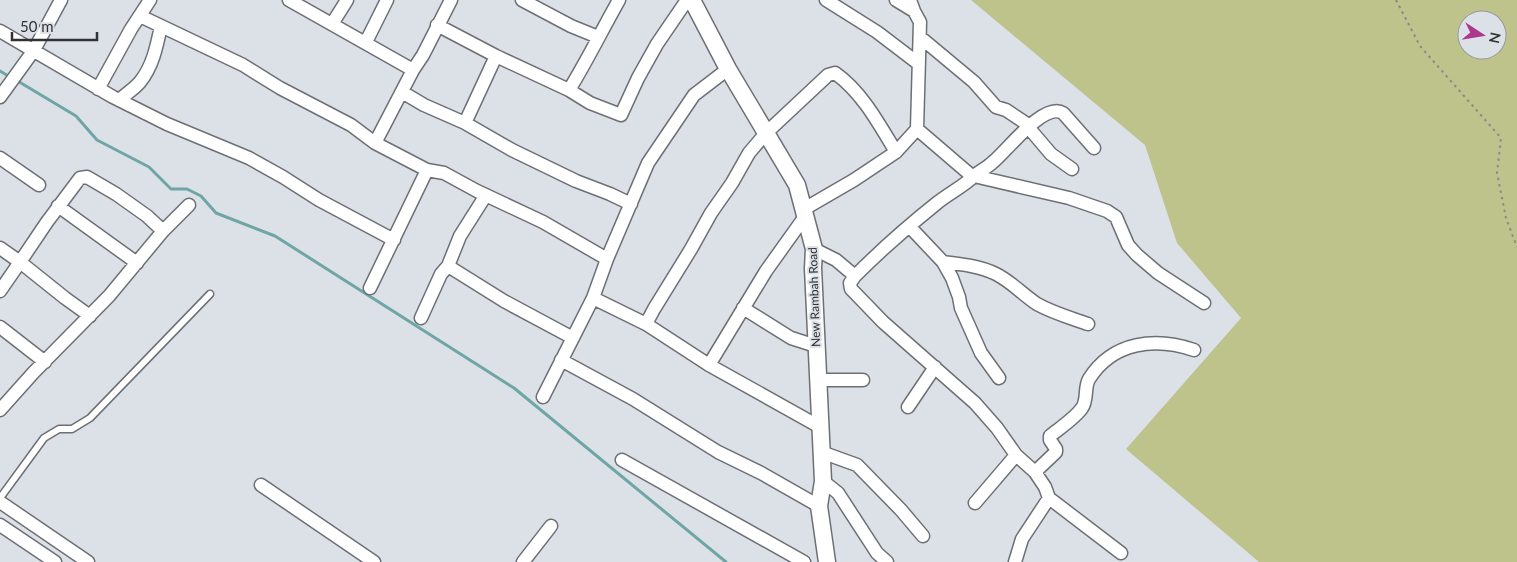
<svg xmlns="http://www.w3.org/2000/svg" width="1517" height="562" font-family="Lato,sans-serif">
<rect width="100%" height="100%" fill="#dce1e7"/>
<path fill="#bdc38b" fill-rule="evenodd" d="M971 0H1517V562H1259L1126 449 1241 318 1177 243 1145 145ZM1467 20H1497V50H1467Z"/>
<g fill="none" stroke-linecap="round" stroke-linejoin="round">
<path stroke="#6ea6a6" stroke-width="3" d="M0 71 10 77
M16 80 76 116 97 140 149 167 171 189H187L201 196 216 213 275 236 514 388 726 562"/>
<defs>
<path id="service" d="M0 498 44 438 59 429H72L90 418 210 294"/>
<path id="minor" d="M289 0 413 70 375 143 427 170 444 173 477 191 543 222 607 259
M522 0 571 26 598 37
M826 0 877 32 919 64
M896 0 914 11
M140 16 243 65 280 88 351 125 375 143
M332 24 347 0
M437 25 496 56 569 90 590 103 621 115 638 78 657 44 687 0
M0 31 113 97 167 124 249 158 283 177 319 200 394 240
M920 37 974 82 996 107 1006 110 1030 126
M366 42 387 0
M728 69 694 95 648 163 607 259 593 298 646 324 709 365 820 427
M413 70 423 55 451 0
M98 89 131 29 150 0
M569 90C587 61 602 30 619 0
M402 92 424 105 465 123 512 150 576 181 610 194 631 204
M0 97 34 50 61 0
M119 100C126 94 134 89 140 82 153 66 157 45 161 26
M465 123 496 56
M1028 127 1051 154 1072 169
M917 129 973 177
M0 158 39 185
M974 176C980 171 988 167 993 162 1007 151 1044 101 1063 113L1094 148
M58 206 137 263
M804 209 854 180 896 152 917 129 920 22 914 11 910 0
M909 226 943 262 952 278 959 297 961 308 981 353 999 378
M0 248 20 262 0 291
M814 249 836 260 855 276C881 250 908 226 937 203 948 194 964 186 974 176L1069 198 1107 211 1116 217 1128 245 1137 255 1158 273 1204 303
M943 262C961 264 980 266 996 274 1012 282 1023 295 1037 304 1053 313 1071 318 1088 324
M448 266 504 301 573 338
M855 276 850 283 851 289 855 293 883 322 975 403 997 428 1016 455 1035 472 1045 487 1049 498 1022 539 1015 562
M370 288 427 170
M743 308 791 338 816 346
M90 316 65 298 20 262 47 222 80 178 87 177 116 194 147 216 163 231
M421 318 441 274 448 266 460 236 486 195
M646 324 654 309 691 249 711 213 732 183 749 153 766 133 828 75 835 73C862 92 879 124 896 152
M0 327 45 362
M561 360 633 399 718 452 761 473 819 506
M709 365 766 271 806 215
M818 380H863
M543 397 593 298
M908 407 935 367
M0 410 34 372 109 296 163 231 189 205
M821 452 857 465 901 510 923 536
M622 460 804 562
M1035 472 1056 452V449L1050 440V436C1060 428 1075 418 1082 408 1088 400 1084 387 1089 379 1113 341 1156 337 1194 350
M823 481 838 493 877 553 887 562
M261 485 374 562
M1049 498 1121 553
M0 502 88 562
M975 503 1016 455
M0 525 55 562
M523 562 551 526"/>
<path id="tertiary" d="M692 0 728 69 797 185 814 249 813 268 823 481 819 506 827 562"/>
</defs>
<use href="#service" stroke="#6c7075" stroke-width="9"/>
<use href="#minor" stroke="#6c7075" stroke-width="15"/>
<use href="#tertiary" stroke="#6c7075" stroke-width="19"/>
<path stroke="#878a8e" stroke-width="2" stroke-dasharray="2.5 4" stroke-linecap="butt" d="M1396 0 1420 46 1501 138 1497 173 1506 218 1517 247"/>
<use href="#service" stroke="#fff" stroke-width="6"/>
<use href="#minor" stroke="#fff" stroke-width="12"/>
<use href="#tertiary" stroke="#fff" stroke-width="16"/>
</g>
<g text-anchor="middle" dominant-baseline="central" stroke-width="4" stroke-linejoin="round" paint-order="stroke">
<g font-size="12" fill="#303234" stroke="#dce1e7">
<text transform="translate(814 297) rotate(-92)">New Rambah Road</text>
</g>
</g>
<g transform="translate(1482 35) rotate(102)"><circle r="24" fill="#dce1e7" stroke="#979b9f"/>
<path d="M0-4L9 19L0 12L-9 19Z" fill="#ad378e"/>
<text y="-8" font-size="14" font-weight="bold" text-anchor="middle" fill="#303234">N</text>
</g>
<path d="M12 32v8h85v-8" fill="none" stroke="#303234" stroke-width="2.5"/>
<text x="20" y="32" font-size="15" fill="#303234" stroke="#dce1e7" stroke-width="4" paint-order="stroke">50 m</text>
</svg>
